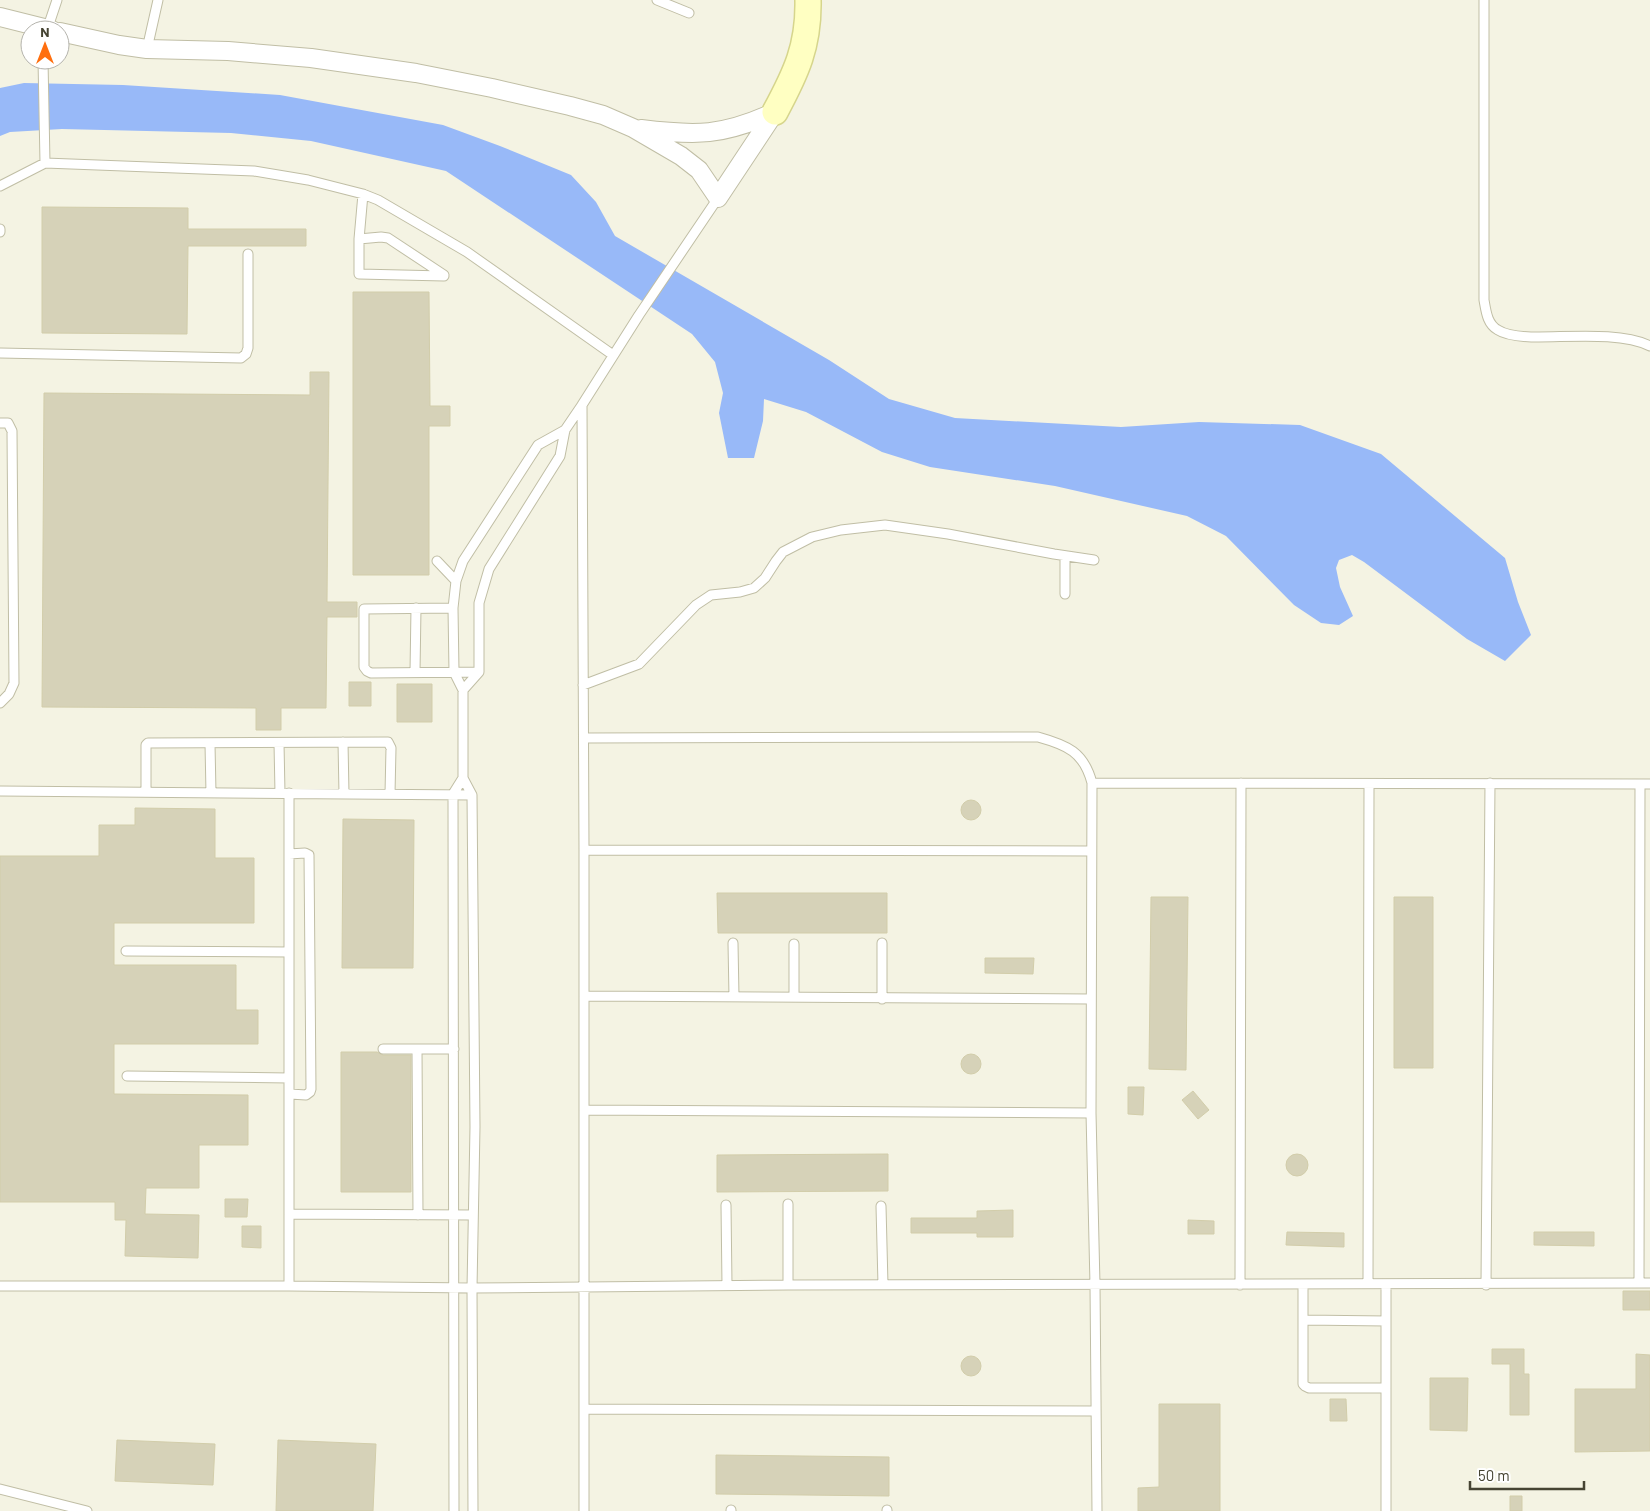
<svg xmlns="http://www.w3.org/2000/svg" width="1650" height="1511" font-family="Barlow,sans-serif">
<rect width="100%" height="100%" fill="#f4f3e3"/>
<path fill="#98b9f8" d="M24 83 123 85 280 95 443 125 500 146 571 175 596 202 615 236 829 360 889 399 955 418 1121 427 1199 422 1300 425 1381 454 1505 558 1518 602 1531 635 1505 661 1467 639 1364 562 1352 555 1339 560 1336 568 1340 587 1353 616 1339 625 1321 623 1294 605 1226 536 1187 516 1055 486 930 467 882 452 806 412 764 399 763 421 754 458H728L719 413 723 393 715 362 692 334 446 171 311 141 231 133 62 129 10 132 0 136V88Z"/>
<path fill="#d6d2b8" stroke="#d2cdaa" d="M42 207 188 208V229H306V246H188L187 334 42 333Z
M353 292H429L430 406H450V426H429V575H353Z
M310 372H329L327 602H357V617H327L326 708H281V730H256V708L42 707 44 393 310 395Z
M349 682H371V706H349Z
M397 684H432V722H397Z
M961 810a10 10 0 1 1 20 0a10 10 0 1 1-20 0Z
M135 808 215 809V858H254V923H114V965H236V1010H258V1044H114V1094L248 1095V1145H199V1188H146L145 1214 199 1215 198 1258 125 1256 126 1220H115V1202H0V856H99V825H135Z
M343 819 414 820 413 968H342Z
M717 893H887V933H718Z
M1151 897H1188L1186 1070 1149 1069Z
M1394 897H1433V1068H1394Z
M985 958H1034L1033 974 985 973Z
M341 1052H377L383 1055H411V1192H341Z
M961 1064a10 10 0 1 1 20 0a10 10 0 1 1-20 0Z
M1128 1087H1144L1143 1115 1128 1114Z
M1193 1091 1209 1110 1198 1119 1182 1100Z
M888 1154V1191L717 1192V1155Z
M1286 1165a11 11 0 1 1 22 0a11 11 0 1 1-22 0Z
M225 1199H248L247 1217H225Z
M1013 1210V1237H977V1233H911V1218H977V1211Z
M1188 1220 1214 1221V1234H1188Z
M242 1226H261V1248L242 1247Z
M1287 1232 1344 1233V1247L1286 1245Z
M1534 1232H1594V1246L1534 1245Z
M1623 1291H1650V1310H1623Z
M1492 1349H1524V1374H1529V1415H1510V1364H1492Z
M1636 1354 1650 1355V1451L1575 1452V1389H1636Z
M961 1366a10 10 0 1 1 20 0a10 10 0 1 1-20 0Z
M1430 1378H1468L1467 1431 1430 1430Z
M1330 1399H1346L1347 1421H1330Z
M1159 1404H1220V1511H1138V1488L1159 1487Z
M117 1440 215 1444 213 1485 115 1481Z
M278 1440 376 1444 373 1511H276Z
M716 1455 889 1457V1496L716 1494Z
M1510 1496H1522V1511H1510Z"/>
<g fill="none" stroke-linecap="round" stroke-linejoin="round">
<defs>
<path id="lane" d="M657 0 689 13
M1484 0V300C1486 311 1487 324 1498 330 1507 336 1528 337 1539 337 1571 337 1622 332 1650 346
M47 30 57 0
M147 49 158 0
M43 60 45 163
M0 186 45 163 254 171 308 180 363 194 378 200 467 252 613 355
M363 194 359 239V274L444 276
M0 232V229
M359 239 381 237 388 238 444 275
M0 353 241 358 246 354 248 348V254
M0 423H8L12 431 14 683 9 694 0 703
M1065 556V594
M437 561 456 581
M453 608 364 609V667L367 671 371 673 479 672
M415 672 416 608
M583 685 639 664 696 605 711 595 740 592 754 588 765 578 776 561 783 552 812 537 841 530 885 525 948 534 1054 554 1094 560
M463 690 479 672V603L489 569 560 456 565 430 582 405
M584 738 1038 737C1067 745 1084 752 1092 783L1091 1113 1095 1285 1097 1511
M343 742 344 794
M279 743 280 793
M210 744 211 793
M1092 783 1650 784
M0 791 472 795
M146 792V745L148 743 388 742 391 748 390 794
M289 793V1286
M584 850 1091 851
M289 854 305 853 309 855 311 1089 310 1092 306 1095 290 1094
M733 943 734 997
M882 943V999
M126 951 289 952
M584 996 1091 999
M794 997V944
M383 1049H454
M417 1049 418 1215
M127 1076 289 1078
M584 1110 1091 1113
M788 1204V1285
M726 1205 727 1285
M881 1206 883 1285
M289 1214 473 1215
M1368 1283 1369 784
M1639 1283 1640 784
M1303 1284V1384L1305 1386 1309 1388H1386
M1240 1285 1241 783
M1486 1285 1490 783
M0 1286H289L472 1288 788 1285 1650 1283
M1304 1320 1386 1321
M584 1409 1096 1411
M0 1489 87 1511
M731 1510V1511
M887 1510V1511
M454 1511 453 794 463 778
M473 1511 472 1288 475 1127 472 795 463 778V690L454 672 453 608 456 581 463 561 538 445 565 430
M584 1511V850L582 405 639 315 718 198
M1386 1511V1284"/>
<path id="street" d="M0 17 52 30
M60 32 119 45 147 49 228 51 311 58 416 73 492 88 570 106 603 115 633 128 681 156 699 170 718 198 775 112
M641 129C696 136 723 136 775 112"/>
<path id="secondary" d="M775 112C796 73 809 46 808 0"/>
</defs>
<use href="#lane" stroke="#c0bea5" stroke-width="11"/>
<use href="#street" stroke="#c0bea5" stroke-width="20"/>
<use href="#secondary" stroke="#d6d58c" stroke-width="28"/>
<use href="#lane" stroke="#fff" stroke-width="9"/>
<use href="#street" stroke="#fff" stroke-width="18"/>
<use href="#secondary" stroke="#ffffc2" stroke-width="25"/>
</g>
<g transform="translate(45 45)"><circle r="24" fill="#ffffff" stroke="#b5b4ad"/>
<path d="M0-4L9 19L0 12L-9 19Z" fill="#ff6f0f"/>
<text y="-8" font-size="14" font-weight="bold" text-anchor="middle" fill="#464433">N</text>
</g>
<path d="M1470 1481v8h114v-8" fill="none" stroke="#464433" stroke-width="2.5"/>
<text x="1478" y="1481" font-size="15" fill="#464433" stroke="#ffffff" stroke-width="4" paint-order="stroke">50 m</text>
</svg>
